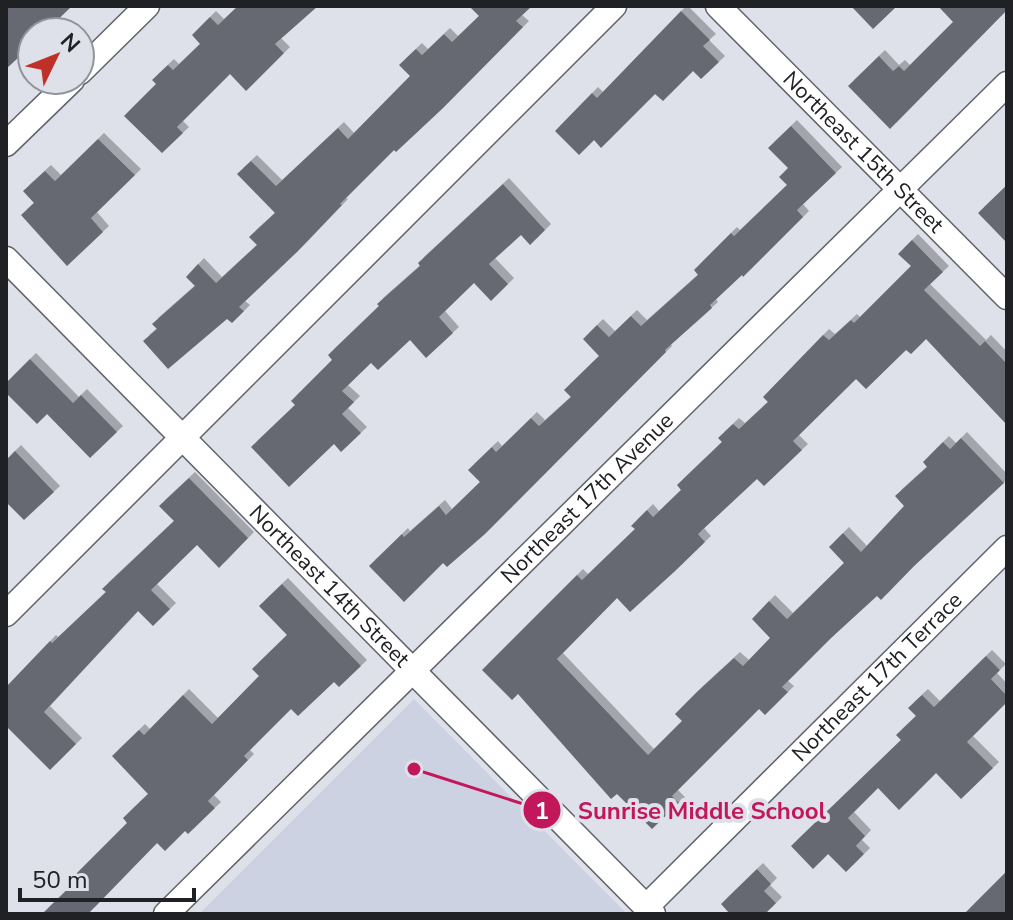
<svg xmlns="http://www.w3.org/2000/svg" width="1013" height="920" font-family="'Nunito Sans',sans-serif">
<defs>
<filter id="shadow"><feDropShadow dx="6" dy="-6" stdDeviation="0" flood-color="#0004"/></filter>
</defs>
<rect width="100%" height="100%" fill="#dee0ea"/>
<path fill="#cdd2e2" d="M414 699 627 914H199Z"/>
<path fill="#666971" filter="url(#shadow)" d="M6 6H72L45 32H32V45L6 69Z
M238 6H318L275 44 284 53 246 91 230 74 177 127 183 133 162 153 124 116 156 84 152 80 168 65 173 70 200 44 192 35 210 17 218 25Z
M469 6H532L516 21 523 27 442 109 396 152 394 150 340 204 342 205 297 252 239 307 244 311 232 323 227 319 168 369 143 341 157 329 152 324 195 286 186 277 198 264 216 283 257 245 249 237 275 213 237 174 251 161 276 186 338 128 348 139 410 76 399 65 416 49 422 55 444 34 452 42 479 16Z
M851 6H897L873 29Z
M938 6H1007V10L890 129 848 86 879 56 893 71 899 66 904 71 953 22Z
M681 11 710 40 703 46 719 62 701 79 693 71 663 101 655 94 601 148 594 140 579 155 555 131 592 93 597 98Z
M791 126 836 173 797 210 803 217 743 277 742 275 710 305 712 308 665 350 666 352 485 534 447 567 443 563 404 602 369 566 402 534 404 537 439 506 446 515 480 482 468 470 492 447 496 452 531 418 539 426 571 397 564 390 599 356 583 339 597 325 609 337 631 316 641 326 698 275 694 270 731 233 734 236 787 185 779 177 788 168 768 148Z
M98 139 135 175 91 218 103 232 67 266 21 215 34 203 23 191 45 171 55 181Z
M503 184 545 230 530 245 521 235 489 264 508 284 491 301 474 283 439 317 453 333 426 358 410 340 378 370 371 363 342 391 354 402 342 414 361 433 341 452 334 444 289 487 251 447 295 405 291 401 332 360 328 355 379 306 377 304 420 266 418 263Z
M1007 185V243L978 213Z
M912 240 943 272 924 290 980 346 985 341 1007 364V425L926 339 911 354 906 350 866 389 856 379 793 441 802 450 764 486 757 479 698 534 705 542 674 572 630 612 617 598 557 659 648 755 682 721 675 714 698 691 734 658 743 666 770 638 752 619 769 601 787 619 844 563 829 547 843 533 861 552 904 506 895 496 927 467 923 462 943 442 950 449 961 438 1004 483 913 567 881 600 877 596 830 639 782 687 788 692 765 715 759 709 672 796 679 803 652 829 617 794 611 799 518 694 512 700 482 670 577 575 582 580 635 529 631 526 647 510 653 517 681 490 677 485 722 442 718 438 733 424 739 429 768 402 763 397 823 335 829 340 851 320 854 323 911 266 898 254Z
M30 359 73 403 81 395 117 432 90 458 47 414 37 424 6 393V383Z
M15 451 54 492 24 520 6 502V460Z
M189 478 248 538 219 568 197 545 151 590 170 609 153 626 138 611 44 712 76 744 50 770 6 726V687L50 641 52 643 106 592 102 589 174 521 159 506Z
M282 584 361 666 339 687 334 682 298 716 291 709 244 756 248 760 208 801 215 808 188 834 185 831 165 851 157 843 88 914H42L77 880 73 877 127 823 123 818 148 794 112 756 139 730 144 735 183 695 212 724 259 676 252 669 287 635 259 606Z
M986 656 1000 670 991 679 1007 696V702L967 742 993 768 961 799 936 773 899 810 878 788 848 818 865 836 856 846 864 854 846 872 828 854 813 869 791 846 901 740 896 735 916 716 908 708 922 695 934 707Z
M757 869 771 884 764 891 776 903 765 914H730L721 904Z
M1007 871V914H964Z"/>
<g fill="none" stroke-linecap="round" stroke-linejoin="round">
<defs>
<g id="minor">
<path id="s1" d="M718 6 1007 297"/>
<path d="M80 72 147 6"/>
<path d="M6 144 72 80"/>
<path id="s2" d="M6 259 653 914"/>
<path d="M6 614 614 6"/>
<path id="s3" d="M646 907 1007 548"/>
<path id="s4" d="M166 914 1007 84"/>
</g>
</defs>
<use href="#minor" stroke="#60636b" stroke-width="27"/>
<use href="#minor" stroke="#fff" stroke-width="24"/>
</g>
<g text-anchor="middle" dominant-baseline="central" stroke-width="8" stroke-linejoin="round" paint-order="stroke">
<g font-size="22" fill="#202124" stroke="#dee0ea">
<text stroke="none"><textPath href="#s1" startOffset="206">Northeast 15th Street</textPath></text>
<text stroke="none"><textPath href="#s4" startOffset="592">Northeast 17th Avenue</textPath></text>
<text stroke="none"><textPath href="#s2" startOffset="460">Northeast 14th Street</textPath></text>
<text stroke="none"><textPath href="#s3" startOffset="326">Northeast 17th Terrace</textPath></text>
</g>
</g>
<path fill="none" stroke="#c2185b" stroke-width="3" d="M414 769L542 810"/>
<g fill="#c2185b" stroke="#dee0ea" stroke-width="3">
<circle cx="414" cy="769" r="8"/>
<circle cx="542" cy="810" r="20"/>
</g>
<g font-size="24" text-anchor="middle" font-weight="bold" fill="#fff">
<text x="542" y="819">1</text>
</g>
<g font-size="24" text-anchor="middle" font-weight="bold" fill="#c2185b" stroke="#dee0ea" stroke-width="8" stroke-linejoin="round" paint-order="stroke">
<text x="702" y="819">Sunrise Middle School</text>
</g>
<rect width="1013" height="920" fill="none" stroke="#202124" stroke-width="16"/>
<g transform="translate(56 56) rotate(47)"><circle r="38" fill="#dee0ea" stroke="#92949b" stroke-width="2"/>
<path d="M0-6L14 30L0 20L-14 30Z" fill="#bf3128"/>
<text y="-12" font-size="22" font-weight="bold" text-anchor="middle" fill="#202124">N</text>
</g>
<path d="M20 888v12h174v-12" fill="none" stroke="#202124" stroke-width="4"/>
<text x="32" y="888" font-size="24" fill="#202124" stroke="#dee0ea" stroke-width="6" paint-order="stroke">50 m</text>
</svg>
